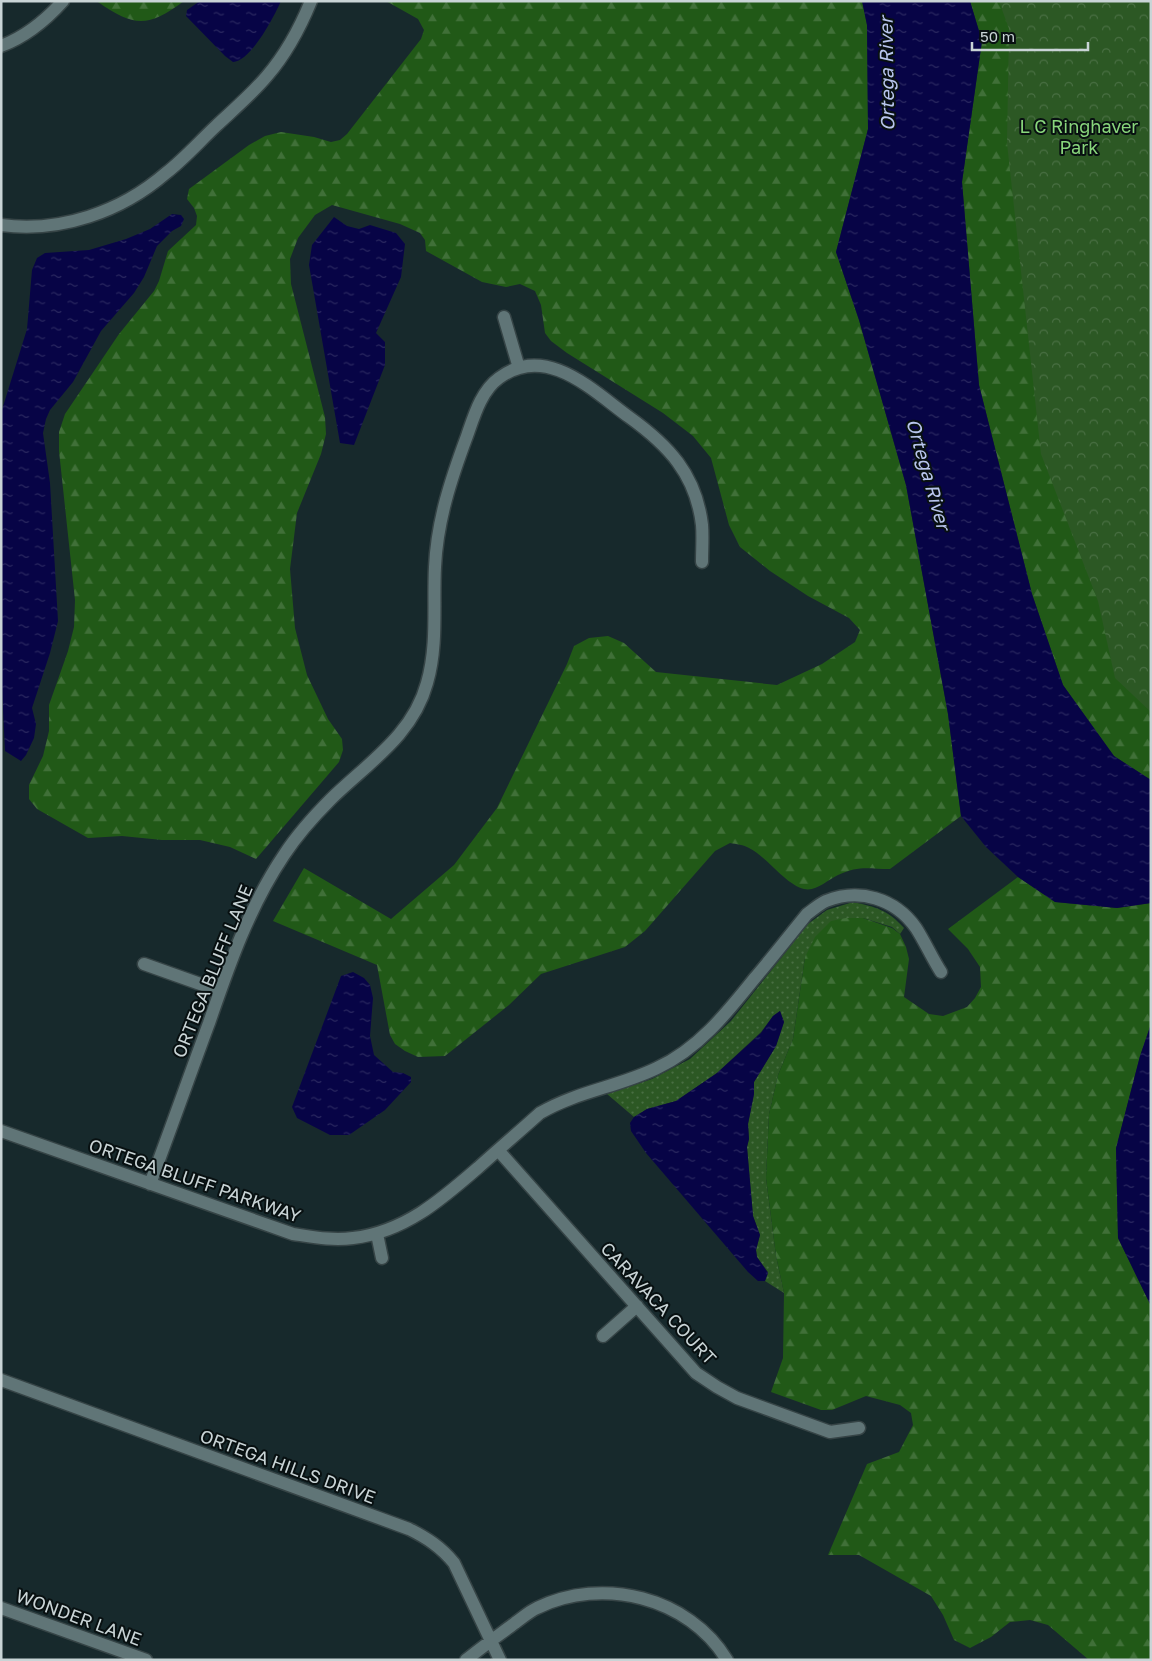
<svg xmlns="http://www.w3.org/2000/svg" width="1152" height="1661" font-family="'Golos Text',sans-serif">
<defs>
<pattern id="grass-dots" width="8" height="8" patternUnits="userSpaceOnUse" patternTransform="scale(1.25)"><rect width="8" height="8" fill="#2c5824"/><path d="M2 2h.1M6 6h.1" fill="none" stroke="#496f43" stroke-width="1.8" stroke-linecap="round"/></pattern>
<pattern id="forest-firs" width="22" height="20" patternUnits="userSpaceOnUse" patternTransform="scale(1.25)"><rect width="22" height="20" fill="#215917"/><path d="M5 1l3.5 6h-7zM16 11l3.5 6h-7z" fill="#407038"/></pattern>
<pattern id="park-crowns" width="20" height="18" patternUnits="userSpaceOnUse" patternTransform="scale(1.25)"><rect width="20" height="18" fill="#2c5824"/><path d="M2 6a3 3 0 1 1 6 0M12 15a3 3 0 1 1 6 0" fill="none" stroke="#496f43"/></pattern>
<pattern id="water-ripples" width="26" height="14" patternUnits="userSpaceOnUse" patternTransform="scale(1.25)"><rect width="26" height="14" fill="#070446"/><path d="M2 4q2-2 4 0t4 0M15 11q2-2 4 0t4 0" fill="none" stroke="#2a2860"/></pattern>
</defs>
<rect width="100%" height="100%" fill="#17292c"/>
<path fill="url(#grass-dots)" d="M853 902C876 907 888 910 904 928L900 934 892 927 863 918 805 957 793 1039 778 1075 769 1114 766 1178 776 1256 784 1293 765 1281 768 1272 757 1257 756 1250 760 1235 753 1216 747 1147 749 1139 748 1124 754 1094V1082L776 1046 784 1022 780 1011 773 1016 761 1032 717 1073 676 1101 647 1109 634 1117 607 1094 652 1079 690 1059 731 1021 808 924 827 910Z"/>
<path fill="url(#forest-firs)" d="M184 1C148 28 134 27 98 2Z
M386 1H862L867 25 868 129 836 252 859 320 906 485 948 714 961 816 890 869C869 869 859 865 838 875 827 880 816 892 804 889 786 885 766 856 749 848 744 845 736 844 730 843L715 851 645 931 625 947 541 974 509 1005 445 1056 418 1057 405 1051 395 1044 390 1035 377 965 273 921 304 868 391 919 454 865 497 808 567 664 574 646 589 638 608 636 624 643 656 672 777 685 822 664 855 642 860 630 849 618 808 596 770 571 740 547 729 525 711 458 693 436 663 413 567 353 551 341 545 333 541 305 535 291 520 284 506 287 482 282 426 251 425 240 420 233 400 224 332 205 315 215 298 238 290 259 291 284 325 417 326 434 321 454 297 513 290 569 295 628 307 675 328 719 342 739 343 750 339 762 256 859 230 847 200 840H162L122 836 88 838 37 809 29 799V785L43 756 49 731V705L68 651 74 627 75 600 59 451V432L65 414 119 334 154 291 159 281 168 251 196 225 197 216 194 208 187 199 189 189 249 145 265 136 281 132 314 137 331 142 340 140 347 134 421 39 424 30 418 19Z
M970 1H1151V780L1114 756 1063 685 1032 594 979 385 962 182 982 41Z
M1018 877 1055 902 1117 908 1151 903V1024L1140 1056 1116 1149 1118 1238 1151 1306V1660H1089L1048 1625 1030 1620 1010 1622 991 1637 970 1648 954 1640 943 1615 931 1596 859 1555H828L867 1464 899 1452 913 1425 911 1413 900 1405 866 1396 832 1410H821L771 1392 783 1358 784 1293 776 1256 766 1178 769 1114 778 1075 793 1039 805 957 815 937 831 921 846 918H863L892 928 900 934 906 947 909 959 904 997 929 1014 943 1016 967 1007 975 998 981 987 980 967 968 949 948 929Z"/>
<path fill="url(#park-crowns)" d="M999 1H1151V712L1115 678 1098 601 1041 454 1007 143 1009 29Z"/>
<path fill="url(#water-ripples)" d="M200 1H281C274 17 251 61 233 62L225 56 186 16 187 10Z
M862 1H970L982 41 962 182 979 385 1032 594 1063 685 1114 756 1151 780V903L1117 908 1055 902 1018 877 986 847 961 816 948 714 906 485 859 320 836 252 868 129 867 25Z
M172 214 181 215 184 219 181 226 172 231 157 246 144 277 134 293 101 331 73 382 50 410 46 419 43 433 50 483 58 621 50 653 32 708 36 724 34 738 26 755 21 761 5 751 1 668V413L27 329 32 270 37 258 45 253 89 250 126 239 150 229Z
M334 217 347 226 359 229 370 225 396 233 405 244 401 277 376 333 385 342V365L354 445 340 443 309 265 312 245Z
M353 972 364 978 370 985 373 998 370 1036 374 1055 393 1072 403 1073 411 1077V1082L385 1110 349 1135H330L297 1118 292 1107 341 976Z
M780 1011 784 1022 776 1046 754 1082V1094L748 1124 749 1139 747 1147 753 1216 760 1235 756 1250 757 1257 768 1273 765 1281H758L748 1272 646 1153 631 1131 630 1123 634 1117 647 1109 676 1101 717 1073 761 1033 773 1016Z
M1151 1024V1306L1118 1238 1116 1148 1140 1056Z"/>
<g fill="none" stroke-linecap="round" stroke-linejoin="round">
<defs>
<path id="minor" d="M1 46C25 37 46 20 63 1
M1 225C60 233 121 212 166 173 184 159 199 142 216 126 233 110 252 94 267 76 286 54 300 28 311 1
M504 317 519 368
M144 964 220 991
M1 1131 293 1234C313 1237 333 1241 353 1238 405 1232 442 1199 480 1166 500 1148 520 1131 540 1113 578 1091 618 1087 657 1068 698 1049 726 1014 754 979 772 958 789 936 807 914 813 910 819 904 826 901 859 888 895 898 916 928 925 942 932 958 941 972
M498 1150 696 1373 717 1387 737 1398 830 1432 859 1428
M150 1184C170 1131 189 1077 209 1023 229 965 249 907 284 855 297 835 314 816 331 799 368 763 413 735 427 683 438 645 433 605 435 567 437 521 451 479 467 436 474 416 481 391 499 378 546 343 592 390 629 417 668 445 696 474 702 525 703 537 702 549 702 562
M377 1234 382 1258
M603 1336 637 1306
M1 1380 409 1529C427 1538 441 1547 454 1563L500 1660
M1 1608 146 1660
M466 1660C482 1647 499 1635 515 1623 522 1618 530 1611 537 1608 602 1576 689 1597 727 1660"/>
</defs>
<use href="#minor" stroke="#364446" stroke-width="15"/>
<use href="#minor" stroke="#607577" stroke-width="12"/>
</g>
<g text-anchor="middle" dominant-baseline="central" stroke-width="4" stroke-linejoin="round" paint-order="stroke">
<g font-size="18" fill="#89d67c" stroke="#081011">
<text x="1079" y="126">L C Ringhaver<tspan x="1079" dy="21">Park</tspan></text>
</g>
<g font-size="18" fill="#c9d4d6" stroke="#081011">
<text transform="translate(212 971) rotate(-68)">ORTEGA BLUFF LANE</text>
<text transform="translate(195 1180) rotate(19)">ORTEGA BLUFF PARKWAY</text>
<text transform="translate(659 1303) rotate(47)">CARAVACA COURT</text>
<text transform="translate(288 1466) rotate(20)">ORTEGA HILLS DRIVE</text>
<text transform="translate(79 1617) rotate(20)">WONDER LANE</text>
</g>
<g font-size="19" font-style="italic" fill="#b8c5ed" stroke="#081011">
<text transform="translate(886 74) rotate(-91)">Ortega River</text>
<text transform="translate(929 474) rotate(74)">Ortega River</text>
</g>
</g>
<rect width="1152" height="1661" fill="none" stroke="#c9d4d6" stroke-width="5"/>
<path d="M972 42v8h116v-8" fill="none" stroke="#c9d4d6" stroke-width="2.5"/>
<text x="980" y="42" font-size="15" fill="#c9d4d6" stroke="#081011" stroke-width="4" paint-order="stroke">50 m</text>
</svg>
